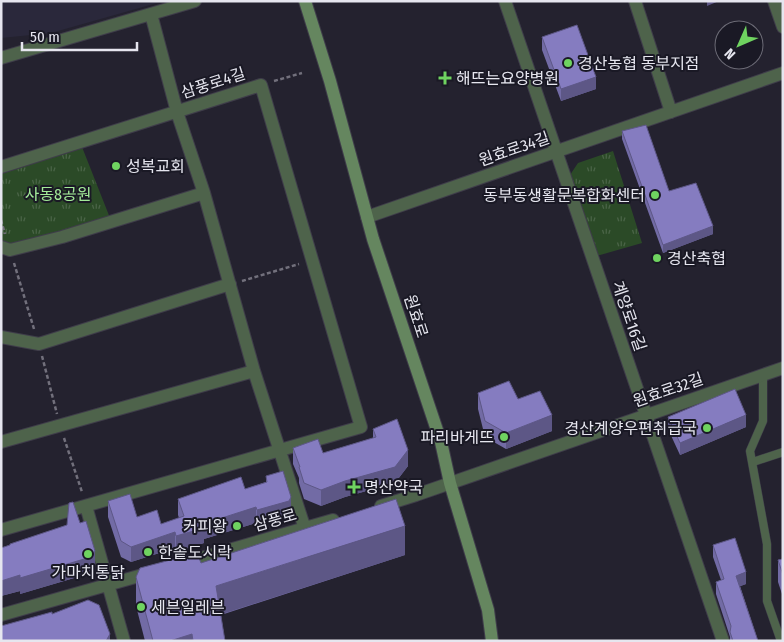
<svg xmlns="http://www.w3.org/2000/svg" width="784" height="642" font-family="'Fira Sans Condensed','Noto Sans KR',sans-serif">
<defs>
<pattern id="grass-tufts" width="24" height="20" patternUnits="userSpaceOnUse" patternTransform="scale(1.25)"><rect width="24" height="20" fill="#2b4a27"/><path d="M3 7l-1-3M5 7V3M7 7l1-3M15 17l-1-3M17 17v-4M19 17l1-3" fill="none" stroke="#4a6447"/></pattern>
</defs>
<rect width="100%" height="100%" fill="#24222f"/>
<path fill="#2a283b" d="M1 1H164L51 33 1 38Z"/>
<path fill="url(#grass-tufts)" d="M82 147 110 218 11 247 1 242V174Z
M613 151 642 243 593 257 570 175 578 163Z"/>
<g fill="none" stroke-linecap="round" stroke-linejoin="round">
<defs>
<path id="service" d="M763 375V421L750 451 767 544V601L781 641
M753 462 783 452"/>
<path id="minor" d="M505 1 723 641
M635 1 671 112
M774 1 783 27
M151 14 177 112 204 193 254 371 305 529
M1 58 195 1
M1 167 261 85 361 427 1 530
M367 217 783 73
M1 247 10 250 62 237 204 193
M1 337 39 344 230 284
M1 442 254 371
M86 506 124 641
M381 506 416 495 783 368
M184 563 333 520
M1 615 153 572"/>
<path id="secondary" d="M305 1 330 81 373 239 441 442 450 483 488 610 492 641"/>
</defs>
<use href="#service" stroke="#3f3d4a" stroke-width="9"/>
<use href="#minor" stroke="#3f3d4a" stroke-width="14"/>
<use href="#secondary" stroke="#3f3d4a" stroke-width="14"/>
<path stroke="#72707c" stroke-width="2.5" stroke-dasharray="4 2.5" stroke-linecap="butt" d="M274 81 302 73
M1 220 5 234
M14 263 34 329
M242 281 299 264
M42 356 57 414
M64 438 82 492"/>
<use href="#service" stroke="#4e634b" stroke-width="8"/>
<use href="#minor" stroke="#4e634b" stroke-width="12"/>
<use href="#secondary" stroke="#65865f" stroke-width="12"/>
</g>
<path fill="#726ba5" d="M542 37 596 89 561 101 542 50Z
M622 131 669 191 713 234 663 253 622 139Z
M478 393 518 399 552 431 506 449 485 437 478 409Z
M668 417 746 427 680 455 668 429Z
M373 429 408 466 395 483 345 497 321 506 304 499 299 483V478L293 464V448L323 453 373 438Z
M266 476 291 513 289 517 257 525 256 523 204 539V543L176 552 175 548 131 562 121 557 108 517V501L137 517 161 524 179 518 178 515V499L245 489 266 482Z
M80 523 95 566 91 573 20 594V591L1 596V548L67 525Z
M713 545 746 584 740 586 758 641H730V637L716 594V582L721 580 713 557Z
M405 555 221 615 225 641H145L136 606V577L201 563Z
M783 559V597L778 582V560Z"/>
<path fill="#5d5786" d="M707 1H719L707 6Z
M596 77V89L561 101V89Z
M713 226V234L663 253V245Z
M552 415V431L506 449V433Z
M746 415V427L680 455V443Z
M408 450V466L395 483 345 497 321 506V490Z
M291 497V513L289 517 257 525V510Z
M256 507V523L204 539V543L176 552V536L203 524Z
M405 526V555L216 616V586Z
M175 532V548L131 562V547Z
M95 551V566L91 573 20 594V578Z
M746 572V584L736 588V576Z
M20 575V591L1 596V581Z
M110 634V641H106Z
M192 634V641H170Z"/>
<path fill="#857cc0" stroke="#5d5786" d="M577 25 596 77 561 89 542 37Z
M646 125 669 191 696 183 713 226 663 245 622 131Z
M509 381 518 399 540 391 552 415 506 433 485 421 478 393Z
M735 389 746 415 680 443 668 417Z
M397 419 408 450 395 467 345 481 321 490 304 483 299 467H300L293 448 318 439 323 453 376 437 373 429Z
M283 471 291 497 289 501 257 510 256 507 203 524 204 528 176 536 175 532 131 547 121 541 108 501 130 494 137 517 157 510 161 524 184 516 178 499 241 477 245 489 267 482 266 476Z
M396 499 405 526 216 586 225 641H193L192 634 170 641H153L136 577 140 568 197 553 201 563Z
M73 502 80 523 86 521 95 551 91 557 20 578V575L1 581V548L10 545V544L67 525 69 503Z
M735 538 746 572 736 576 758 641H733L730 632 731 626 716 582 724 579 713 545Z
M783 559V575L778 560Z
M88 600 99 605 110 634 106 641H1V626L52 612V614Z"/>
<g fill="#6fd360" stroke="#1a1925" stroke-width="2">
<circle cx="568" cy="63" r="5"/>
<path d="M442.5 70.5h5v5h5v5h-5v5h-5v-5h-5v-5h5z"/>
<circle cx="116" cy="166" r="5"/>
<circle cx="655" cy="195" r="5"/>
<circle cx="657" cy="258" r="5"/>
<circle cx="707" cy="428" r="5"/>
<circle cx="504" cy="437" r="5"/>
<path d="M351.5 479.5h5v5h5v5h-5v5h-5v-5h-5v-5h5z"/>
<circle cx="237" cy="526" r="5"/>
<circle cx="148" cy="552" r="5"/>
<circle cx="88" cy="554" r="5"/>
<circle cx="141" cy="607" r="5"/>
</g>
<g text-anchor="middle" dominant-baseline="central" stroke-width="4" stroke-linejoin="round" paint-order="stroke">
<g font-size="16" fill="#e6e6ef" stroke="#1a1925" text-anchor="start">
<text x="578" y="63">경산농협 동부지점</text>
<text x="456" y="78">해뜨는요양병원</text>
<text x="126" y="166">성복교회</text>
<text x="645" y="195" text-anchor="end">동부동생활문복합화센터</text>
<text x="667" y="258">경산축협</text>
<text x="697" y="428" text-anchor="end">경산계양우편취급국</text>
<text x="494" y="437" text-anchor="end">파리바게뜨</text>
<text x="364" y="487">명산약국</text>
<text x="227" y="526" text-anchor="end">커피왕</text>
<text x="158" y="552">한솥도시락</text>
<text x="88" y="572" text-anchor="middle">가마치통닭</text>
<text x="151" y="607">세븐일레븐</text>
</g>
<g font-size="16" fill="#e6e6ef" stroke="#1a1925">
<text transform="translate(213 83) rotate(-18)">삼풍로4길</text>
<text transform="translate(514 149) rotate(-19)">원효로34길</text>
<text transform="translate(416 316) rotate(72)">원효로</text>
<text transform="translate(629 316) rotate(71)">계양로16길</text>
<text transform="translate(668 390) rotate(-19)">원효로32길</text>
<text transform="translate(275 520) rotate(-16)">삼풍로</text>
</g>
<g font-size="16" fill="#a3ea98" stroke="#1a1925">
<text x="58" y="194">사동8공원</text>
</g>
</g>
<rect width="784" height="642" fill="none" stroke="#e6e6ef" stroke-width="5"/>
<g transform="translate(739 45) rotate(225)"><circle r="24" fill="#1a1925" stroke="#6c6b76"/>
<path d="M0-4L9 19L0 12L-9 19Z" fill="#6fd360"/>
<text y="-8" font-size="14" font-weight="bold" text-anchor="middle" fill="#e6e6ef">N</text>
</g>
<path d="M22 42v8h115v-8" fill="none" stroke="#e6e6ef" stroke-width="2.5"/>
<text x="30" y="42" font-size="15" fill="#e6e6ef" stroke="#1a1925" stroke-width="4" paint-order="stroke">50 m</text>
</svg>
